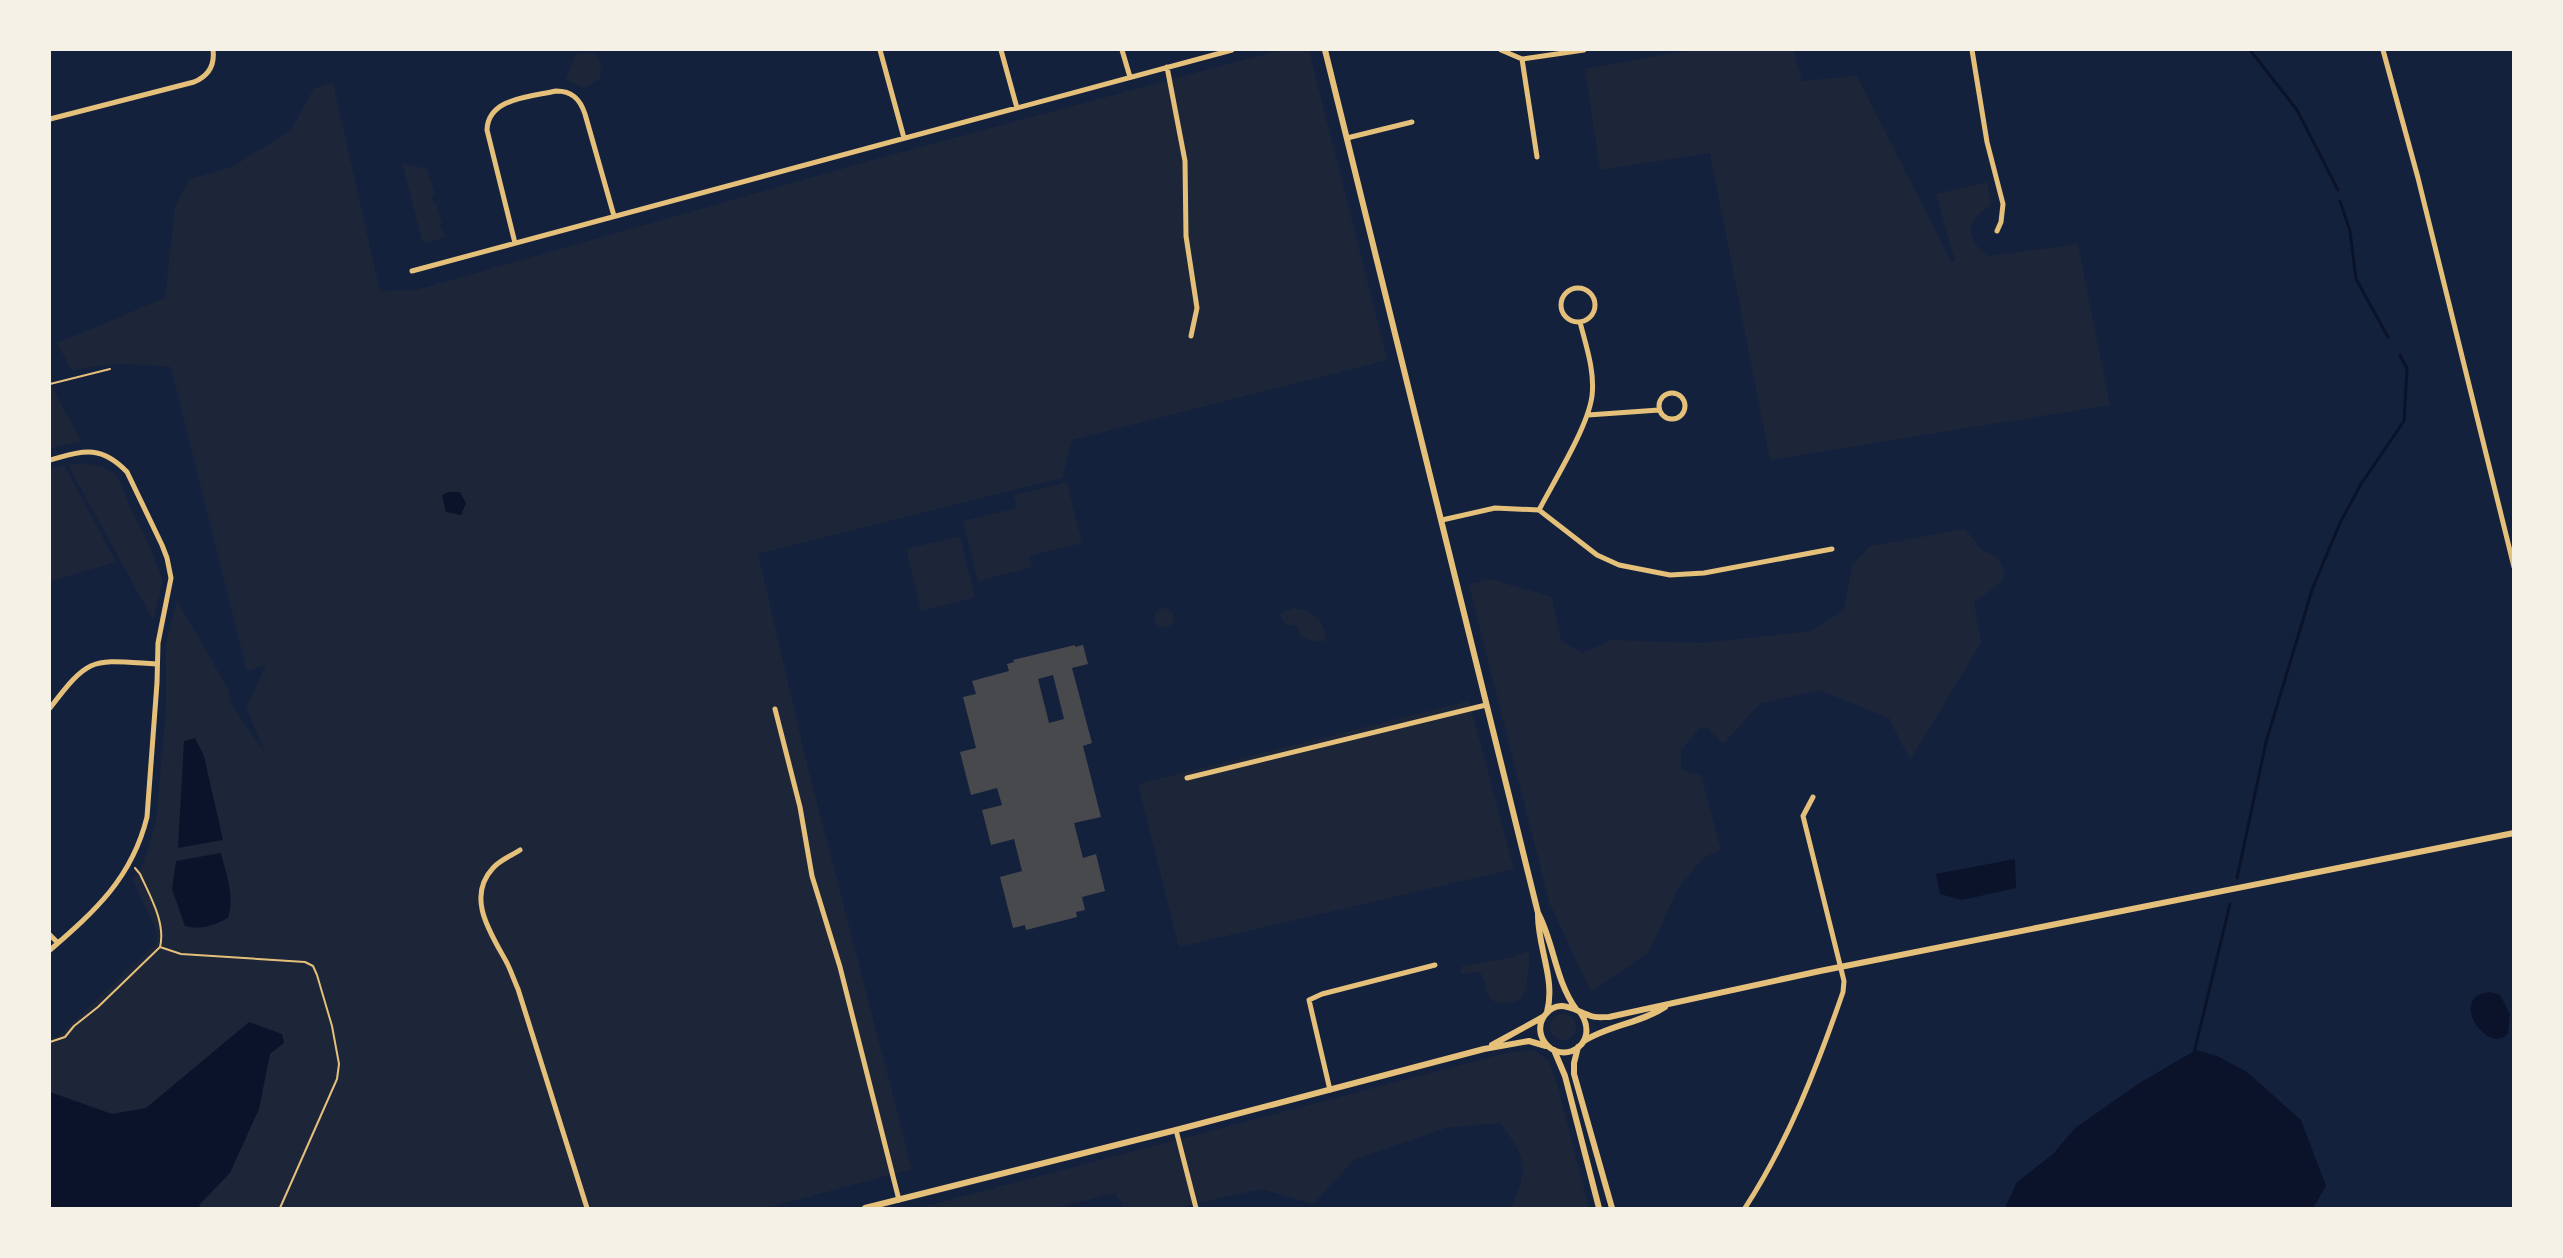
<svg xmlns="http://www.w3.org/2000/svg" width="2563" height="1258" font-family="'Exo 2',sans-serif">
<rect width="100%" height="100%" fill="#14213d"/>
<path fill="#1d2539" d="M1280 50H1309L1387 360 1072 440 1062 478 758 554 808 768 912 1169 767 1208H50V1038L57 1037 157 943V932L133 880 142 867 156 823 166 708V643L177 601 229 690 230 702 266 755 246 708 266 665 247 671 171 367C138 364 105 362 72 371L57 343 165 298 175 206 190 179 232 167 291 130 314 88 333 83 380 291 416 290 887 156Z
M1690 50H1794L1802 81 1857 76 1951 262 1955 261 1936 194 1987 182 1991 204C1987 209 1983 210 1979 214 1963 229 1974 246 1988 256L2078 244 2110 405 1770 460 1710 153 1600 170 1585 69Z
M586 53 597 55 601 65 600 79 585 88 566 80 575 55Z
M402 163 427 169 435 196 432 197 433 202H436L442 224 440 226 445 235 443 238 426 243 422 241Z
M50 383 81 441 50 449Z
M84 463 103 467 113 473 120 481 130 507 149 544 163 581 153 620 68 465Z
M64 465 116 562 50 581V469Z
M1067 482 1082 543 1029 556 1032 567 978 581 963 521 1017 508 1014 495Z
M1965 529 1982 550 1998 557 2005 574 2000 583 1974 602 1981 643 1910 760 1889 718 1819 690 1760 704 1723 744 1708 728H1700L1681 750V770L1701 775 1721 850 1703 858 1679 887 1649 952 1591 992 1549 902 1469 584 1490 579 1552 597 1561 641 1583 653 1611 640 1701 643 1811 631 1844 610 1852 565 1870 546Z
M960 536 975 597 921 611 906 549Z
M1293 608C1312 610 1327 621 1325 641H1314L1300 637 1297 626 1286 625 1279 614Z
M1154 618a10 10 0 1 1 20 0a10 10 0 1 1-20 0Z
M1469 701 1514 869 1179 947 1138 784Z
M1529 950C1530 959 1529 965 1528 974 1525 990 1527 1001 1507 1003 1501 1004 1493 1003 1490 997 1484 990 1487 979 1479 972L1460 974 1462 966 1514 957Z
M1550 1027a13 13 0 1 1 26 0a13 13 0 1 1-26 0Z
M1535 1050 1549 1061 1558 1087 1589 1208H1511C1529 1168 1527 1158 1500 1123L1446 1128 1355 1159 1313 1204 1261 1189 1185 1206V1208H1124L1115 1193 1056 1208H918L1506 1053Z"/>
<path fill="#0b132b" d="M449 492H460L466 503 461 515 446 512 442 495Z
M195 738 204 756 223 840 178 848 184 741Z
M221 853C226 874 235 896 228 918 213 926 201 930 185 926L172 889 176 861Z
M2015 859 2016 888 1962 900 1940 894 1936 874Z
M2490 992 2500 995 2510 1014 2508 1033C2490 1058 2445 996 2490 992Z
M249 1022 282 1034 284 1043 270 1054 259 1109 230 1173 199 1205 201 1208H50V1092L112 1114 146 1108Z
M2196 1050 2217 1056 2247 1072 2301 1120 2326 1186 2313 1208H2005L2017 1182 2053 1154 2075 1128 2141 1082Z"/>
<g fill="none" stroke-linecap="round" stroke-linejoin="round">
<path stroke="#0b132b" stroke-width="3" d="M2250 50 2297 110 2338 190
M2340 201 2350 231 2356 279 2388 337
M2237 878 2266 742 2312 590 2339 525 2361 484 2404 421 2407 369 2400 355
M2194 1053 2230 904"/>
</g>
<path fill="#48494c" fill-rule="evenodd" d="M1075 645V647L1083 645 1088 664 1072 668 1092 743 1083 746 1101 817 1074 823 1083 858 1096 854 1105 891 1082 897 1085 910 1076 912 1077 917 1026 930 1025 925 1013 928 1000 877 1022 871 1014 839 991 845 982 810 1002 805 997 788 971 795 960 752 976 748 963 697 976 694 972 681 1009 671 1007 664 1014 662 1013 660ZM1053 675 1064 719 1049 723 1038 679Z"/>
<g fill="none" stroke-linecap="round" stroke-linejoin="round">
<path stroke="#e5c07b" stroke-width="2" d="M160 947 181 954 305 962 313 966 317 975 332 1026 339 1064 337 1079 280 1208
M50 1042 65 1037 74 1026 98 1007 160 947C166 923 150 896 140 874L135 868"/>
<path stroke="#e5c07b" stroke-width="2" d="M50 384 110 369"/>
<path stroke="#e5c07b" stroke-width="5" d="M880 50 904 138
M1001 50 1017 108
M1122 50 1130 77
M1501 50 1522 59 1584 50
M1972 50 1987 142 2003 204 2001 222 1997 231
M2383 50 2418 178 2514 567
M1522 59 1537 157
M1167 67 1185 161 1186 236 1197 308 1191 336
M50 119 194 82C208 76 215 66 213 50
M1347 138 1412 122
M515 243 487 130C488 98 530 97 556 91 572 91 580 99 585 114L614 216
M412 271 1232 50
M1561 305a17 17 0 1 1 34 0a17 17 0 1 1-34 0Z
M1659 406a13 13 0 1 1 26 0a13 13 0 1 1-26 0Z
M1588 415 1659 410
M50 460C83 451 100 444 127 472L162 545 167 558 171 578 158 643 157 683 147 817C132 878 95 911 50 950
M1539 510C1554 481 1588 427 1592 396 1595 371 1586 346 1580 322
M1442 520 1495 508 1539 510 1597 555 1619 565 1670 575 1704 573 1832 549
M50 708C90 655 92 660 156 664
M775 709 800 807 812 876 840 967 899 1200
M1187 778 1486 705
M520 850C511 856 500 860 493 868 465 898 492 935 507 963 511 971 514 980 518 989L587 1208
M50 935 58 943
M1330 1090 1309 1000 1322 994 1435 965
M1176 1130 1196 1208
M1745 1208C1788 1142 1817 1067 1843 992L1844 981 1803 816 1813 797"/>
<path stroke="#e5c07b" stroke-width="6" d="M1325 50 1538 913C1554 943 1555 980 1576 1009
M1538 913C1537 946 1556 979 1547 1012
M1580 1012C1590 1026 1589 1044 1572 1051 1550 1059 1531 1033 1545 1015 1559 997 1575 1011 1591 1016 1596 1018 1603 1017 1609 1017L1820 971 2514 833
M1584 1041C1609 1025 1641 1023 1665 1007
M1492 1045 1543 1017
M1578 1047 1574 1063V1074L1612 1208
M1554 1050 1565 1076 1599 1208
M865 1208 1176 1130 1484 1049 1529 1041 1546 1046"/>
</g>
<rect width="2563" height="1258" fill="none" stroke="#f6f1e7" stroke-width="102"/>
</svg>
